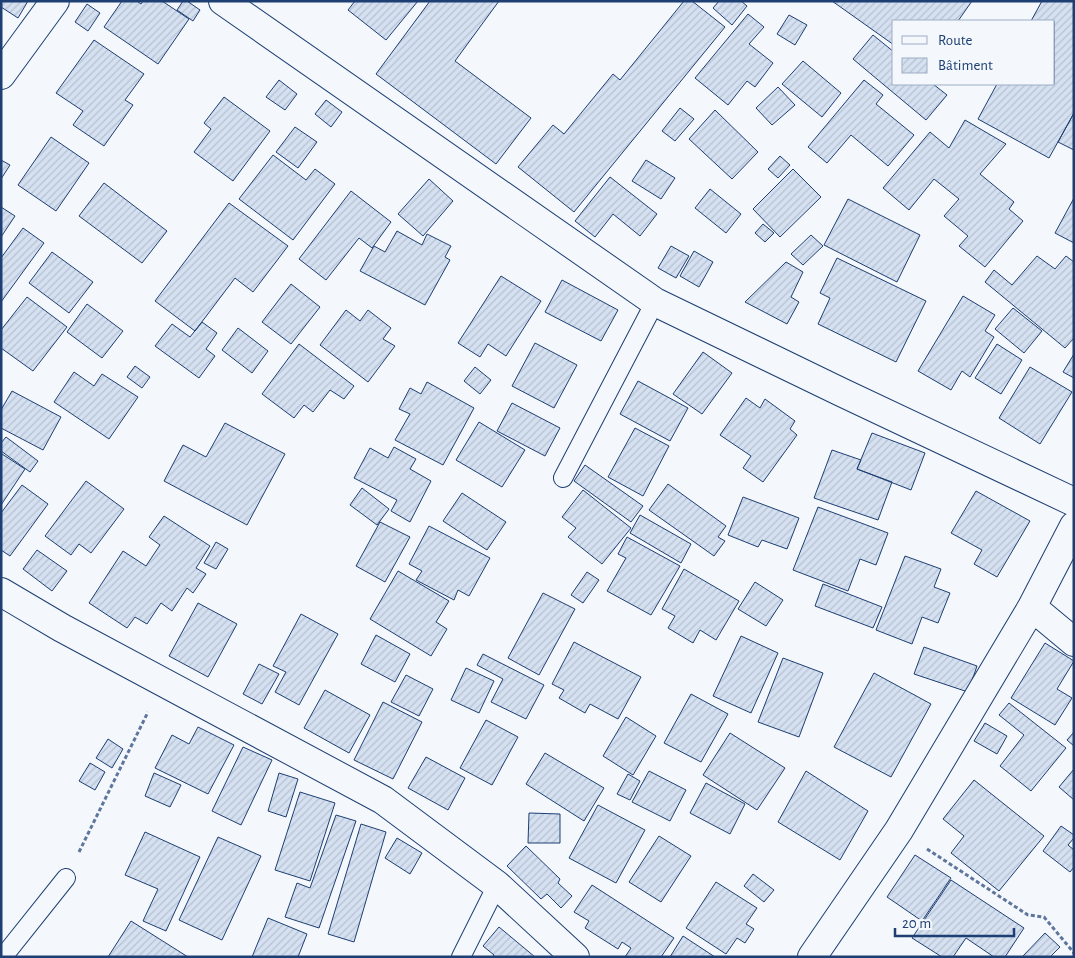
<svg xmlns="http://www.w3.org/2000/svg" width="1075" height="958" font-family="'Alegreya Sans',sans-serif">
<defs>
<pattern id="building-hatch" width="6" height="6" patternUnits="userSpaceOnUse" patternTransform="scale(1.25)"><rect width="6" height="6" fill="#d5e0f0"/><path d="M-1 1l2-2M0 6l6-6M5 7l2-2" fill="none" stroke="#b6c1d1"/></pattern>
</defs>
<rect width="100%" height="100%" fill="#f4f7fb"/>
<path fill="url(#building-hatch)" stroke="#1d3f73" d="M1 1H28L18 18 1 7Z
M122 1H137L141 4 143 1H162L189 19 158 64 104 27Z
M183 1H187L200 10 193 21 177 10Z
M355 1H418L386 40 348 10Z
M430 1H499L455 61 531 118 496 164 376 74Z
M684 1H692L725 27 574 212 518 167 553 125 564 134 613 74 620 80Z
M719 1H741L747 6 732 25 713 8Z
M832 1H972L958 21H894V45Z
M1042 1H1074V113L1049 158 978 119 997 84H1054V21H1031Z
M87 4 100 13 88 31 75 22Z
M748 14 764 27 749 44 773 63 755 87 747 81 728 105 695 78Z
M789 15 807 25 795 45 777 34Z
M873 35 894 52V84H933L947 95 926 120 853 59Z
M94 40 144 74 125 100 133 105 104 146 73 125 83 111 56 93Z
M803 61 841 93 822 117 782 84Z
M279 80 297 94 285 110 266 97Z
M864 80 883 95 876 104 914 135 888 166 851 135 827 163 808 147Z
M778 87 795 105 772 125 756 108Z
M224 97 270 131 233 181 194 152 211 129 204 123Z
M326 100 342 112 331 127 315 114Z
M680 108 694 119 675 141 662 131Z
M715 110 758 152 732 179 689 139Z
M1074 113V150L1058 142Z
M965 120 1006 144 980 174 1014 202 1009 209 1023 221 985 267 959 246 968 236 944 216 959 199 934 179 909 210 883 188 930 132 949 148Z
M295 127 317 142 298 168 276 152Z
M51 137 89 163 56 211 18 185Z
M273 155 306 180 315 169 335 184 293 240 239 199Z
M780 156 790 165 778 178 768 169Z
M1 160 10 165 1 179Z
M646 160 675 178 661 199 632 181Z
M793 169 821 197 780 237 753 209Z
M610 177 657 214 640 236 613 214 595 237 575 221Z
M429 179 453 201 423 236 398 214Z
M104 183 167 231 142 263 79 216Z
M710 189 741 214 726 233 695 208Z
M351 191 391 222 372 248 359 238 326 280 299 259Z
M1074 198V243L1055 233Z
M848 199 920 235 897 282 824 245Z
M229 203 288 246 253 292 235 278 195 331 155 301Z
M1 207 15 216 1 237Z
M763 224 774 233 765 242 755 233Z
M23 228 44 243 1 302V258Z
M397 231 422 245 427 234 451 246 445 257 450 260 425 305 360 271 374 246 385 252Z
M811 235 823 246 803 265 791 254Z
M671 246 689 256 676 278 658 268Z
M694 251 713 262 699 287 680 276Z
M52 252 93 282 69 313 29 283Z
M1037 256 1055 269 1066 256 1074 262V338L1065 348 985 282 994 270 1012 285Z
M837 258 926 301 896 362 818 324 830 298 820 293Z
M786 262 803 272 791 297 799 302 787 324 745 302Z
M501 276 541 301 506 356 488 344 480 357 458 343Z
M562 280 618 310 601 341 545 312Z
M291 284 320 307 291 344 262 322Z
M963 296 995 315 985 331 994 337 970 377 962 371 951 390 918 371Z
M27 297 67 327 33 371 1 348V330Z
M87 304 123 331 102 358 67 332Z
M1013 308 1042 331 1024 353 995 329Z
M346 310 360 321 368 310 391 328 383 339 395 346 368 382 320 345Z
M202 322 217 333 206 349 215 356 199 378 155 346 172 324 190 337Z
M238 328 268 351 252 373 222 350Z
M535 343 577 365 554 408 512 386Z
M299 344 354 386 344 399 330 390 313 412 304 405 294 418 262 394Z
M997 344 1022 360 1001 394 975 378Z
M703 352 732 373 702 414 673 394Z
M1074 354V378L1063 372Z
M135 366 150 377 142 388 127 377Z
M475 367 491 380 480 394 464 381Z
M1030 367 1072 392 1040 444 999 418Z
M74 372 94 386 102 374 138 397 109 439 54 402Z
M638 381 688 408 670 441 620 414Z
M427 382 474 408 443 465 395 440 410 414 399 409 410 388 421 394Z
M12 391 61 417 43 450 1 428V410Z
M746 398 760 408 765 399 795 421 790 429 797 435 763 482 743 468 751 456 720 435Z
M512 403 560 428 545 456 497 431Z
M479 422 525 450 502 487 456 460Z
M225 423 285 454 247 525 164 481 183 445 206 457Z
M635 428 669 446 643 496 608 477Z
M872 433 925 453 911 490 857 469Z
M6 437 38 461 30 472 1 451V443Z
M394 447 416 459 410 469 431 481 410 522 391 511 397 500 354 478 370 448 388 458Z
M832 450 861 460 857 469 892 482 878 520 814 498Z
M2 454 25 469 1 505V455Z
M585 465 643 506 631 522 574 481Z
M86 481 124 509 91 553 79 544 71 555 45 536Z
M668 484 726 526 718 537 725 541 714 556 649 510Z
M22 485 48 504 10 556 1 550V513Z
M362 488 389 509 377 525 350 505Z
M583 490 631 528 602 564 568 537 576 528 562 517Z
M976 491 1030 521 997 577 974 564 982 550 951 533Z
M462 493 506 522 487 550 443 521Z
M743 497 799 518 787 549 762 540 758 547 728 535Z
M818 507 888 533 876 565 860 559 848 591 793 570Z
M640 515 691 544 681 563 630 533Z
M164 516 210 546 196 568 206 574 193 593 187 588 172 611 161 603 147 624 135 617 127 628 89 603 123 551 146 566 160 545 149 537Z
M380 522 410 537 385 582 356 566Z
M429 526 490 558 469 596 458 590 454 600 416 580 422 571 409 564Z
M627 537 680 566 651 615 607 591 626 558 618 554Z
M216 542 228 549 216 569 204 563Z
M37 550 67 571 52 591 23 569Z
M905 556 941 569 934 587 950 593 938 623 922 617 912 644 876 630Z
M684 569 739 601 716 640 700 630 693 643 668 628 675 616 662 609Z
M398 571 449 601 436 622 447 629 431 656 370 619Z
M587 572 599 580 583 603 571 595Z
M755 582 783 600 766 626 738 609Z
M823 584 882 607 873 628 815 606Z
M543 593 575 609 539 675 508 658Z
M198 603 237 624 208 677 169 656Z
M301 614 338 634 299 705 275 692 286 672 273 666Z
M376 635 410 654 395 682 361 664Z
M741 636 778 653 751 713 713 696Z
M574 642 641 677 618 719 590 704 585 713 559 698 564 690 552 684Z
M1045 643 1074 661 1057 689 1072 698 1055 725 1011 698Z
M924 647 977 666 968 692 914 674Z
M483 654 544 685 526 719 491 702 503 679 477 665Z
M783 658 823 673 799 737 758 722Z
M259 664 279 674 262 704 243 694Z
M466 668 494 681 479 713 451 700Z
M874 673 931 704 891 777 834 747Z
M406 675 433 689 419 716 391 702Z
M325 690 370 715 349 753 304 728Z
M691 694 728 714 701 762 664 743Z
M383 702 422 722 393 779 354 760Z
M1009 703 1066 748 1031 791 1000 766 1024 735 999 715Z
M626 717 656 736 633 775 603 756Z
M486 720 518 737 492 785 460 768Z
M985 723 1007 736 997 754 974 741Z
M198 727 234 745 208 794 155 768 172 735 189 744Z
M1074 732V746L1067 740Z
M730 733 785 768 757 810 703 775Z
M108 739 123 749 112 768 96 758Z
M243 747 272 760 241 825 212 811Z
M545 753 604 788 584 821 526 784Z
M426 757 465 778 448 810 408 788Z
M90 763 105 772 95 790 79 781Z
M1074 769V800L1059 787Z
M649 771 686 790 670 821 632 802Z
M806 771 868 811 840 860 778 822Z
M154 773 181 785 170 807 145 796Z
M279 773 298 779 286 817 268 811Z
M628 774 640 781 630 800 617 794Z
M974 780 1044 836 999 891 951 853 964 836 943 819Z
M706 783 745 804 730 834 690 813Z
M300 792 335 803 310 881 275 870Z
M598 805 645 830 616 883 569 858Z
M529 813 560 814V843H528Z
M336 815 356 821 319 928 285 917 297 883 310 888Z
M361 824 386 832 354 942 328 934Z
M1061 826 1074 835V838L1068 845 1074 850V867L1070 872 1043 851Z
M145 832 200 857 166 931 143 921 158 889 125 875Z
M659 836 691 856 661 902 629 882Z
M218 837 261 856 222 940 179 920Z
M397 838 422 853 410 874 385 858Z
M526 846 560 879 558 883 572 896 561 908 547 894 541 899 507 866Z
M915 855 951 878 922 921 887 897Z
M753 874 774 890 764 902 744 886Z
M951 880 1024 928 1005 957H994L966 938 953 957H942L912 938Z
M716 882 757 908 746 924 754 929 745 943 737 938 726 954 686 928Z
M592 885 674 938 661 957H625L631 948 622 942 618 949 585 928 589 921 574 912Z
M268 918 307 934 298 957H252Z
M131 921 188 957H108Z
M499 927 535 957H493L494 955 483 946Z
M1045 933 1060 947 1050 957H1022Z
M683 936 715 957H670Z"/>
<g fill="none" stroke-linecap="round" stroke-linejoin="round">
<defs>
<path id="service" d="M563 478 655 302
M3 957 66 878
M461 957 497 885"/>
<path id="minor" d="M223 1 655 302 841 392 1074 502
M1 75 55 1
M1 592 62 628 383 800 497 885 575 957
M1032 607 1074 642
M812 957 899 830 1032 607 1074 526"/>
</defs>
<use href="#service" stroke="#1d3f73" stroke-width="20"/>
<use href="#minor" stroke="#1d3f73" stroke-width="30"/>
<path stroke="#5e769c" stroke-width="3" stroke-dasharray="4 2.5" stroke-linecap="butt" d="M927 849 1028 915 1044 917 1074 953
M79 852 148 712"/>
<use href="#service" stroke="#f4f7fb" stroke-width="18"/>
<use href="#minor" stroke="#f4f7fb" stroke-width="28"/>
</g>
<rect width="1075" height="958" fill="none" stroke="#1d3f73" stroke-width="5"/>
<rect x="892" y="20" width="162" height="65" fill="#f4f7fb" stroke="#9eadc5"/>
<rect x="902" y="36" width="25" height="8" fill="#f4f7fb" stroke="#9eadc5"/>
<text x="938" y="45" font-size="15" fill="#1d3f73">Route</text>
<rect x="902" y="58" width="25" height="15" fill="url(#building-hatch)" stroke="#9eadc5"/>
<text x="938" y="70" font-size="15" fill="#1d3f73">Bâtiment</text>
<path d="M895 928v8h119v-8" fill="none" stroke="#1d3f73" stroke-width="2.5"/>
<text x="902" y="928" font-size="15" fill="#1d3f73" stroke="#f4f7fb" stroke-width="4" paint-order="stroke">20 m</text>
</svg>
